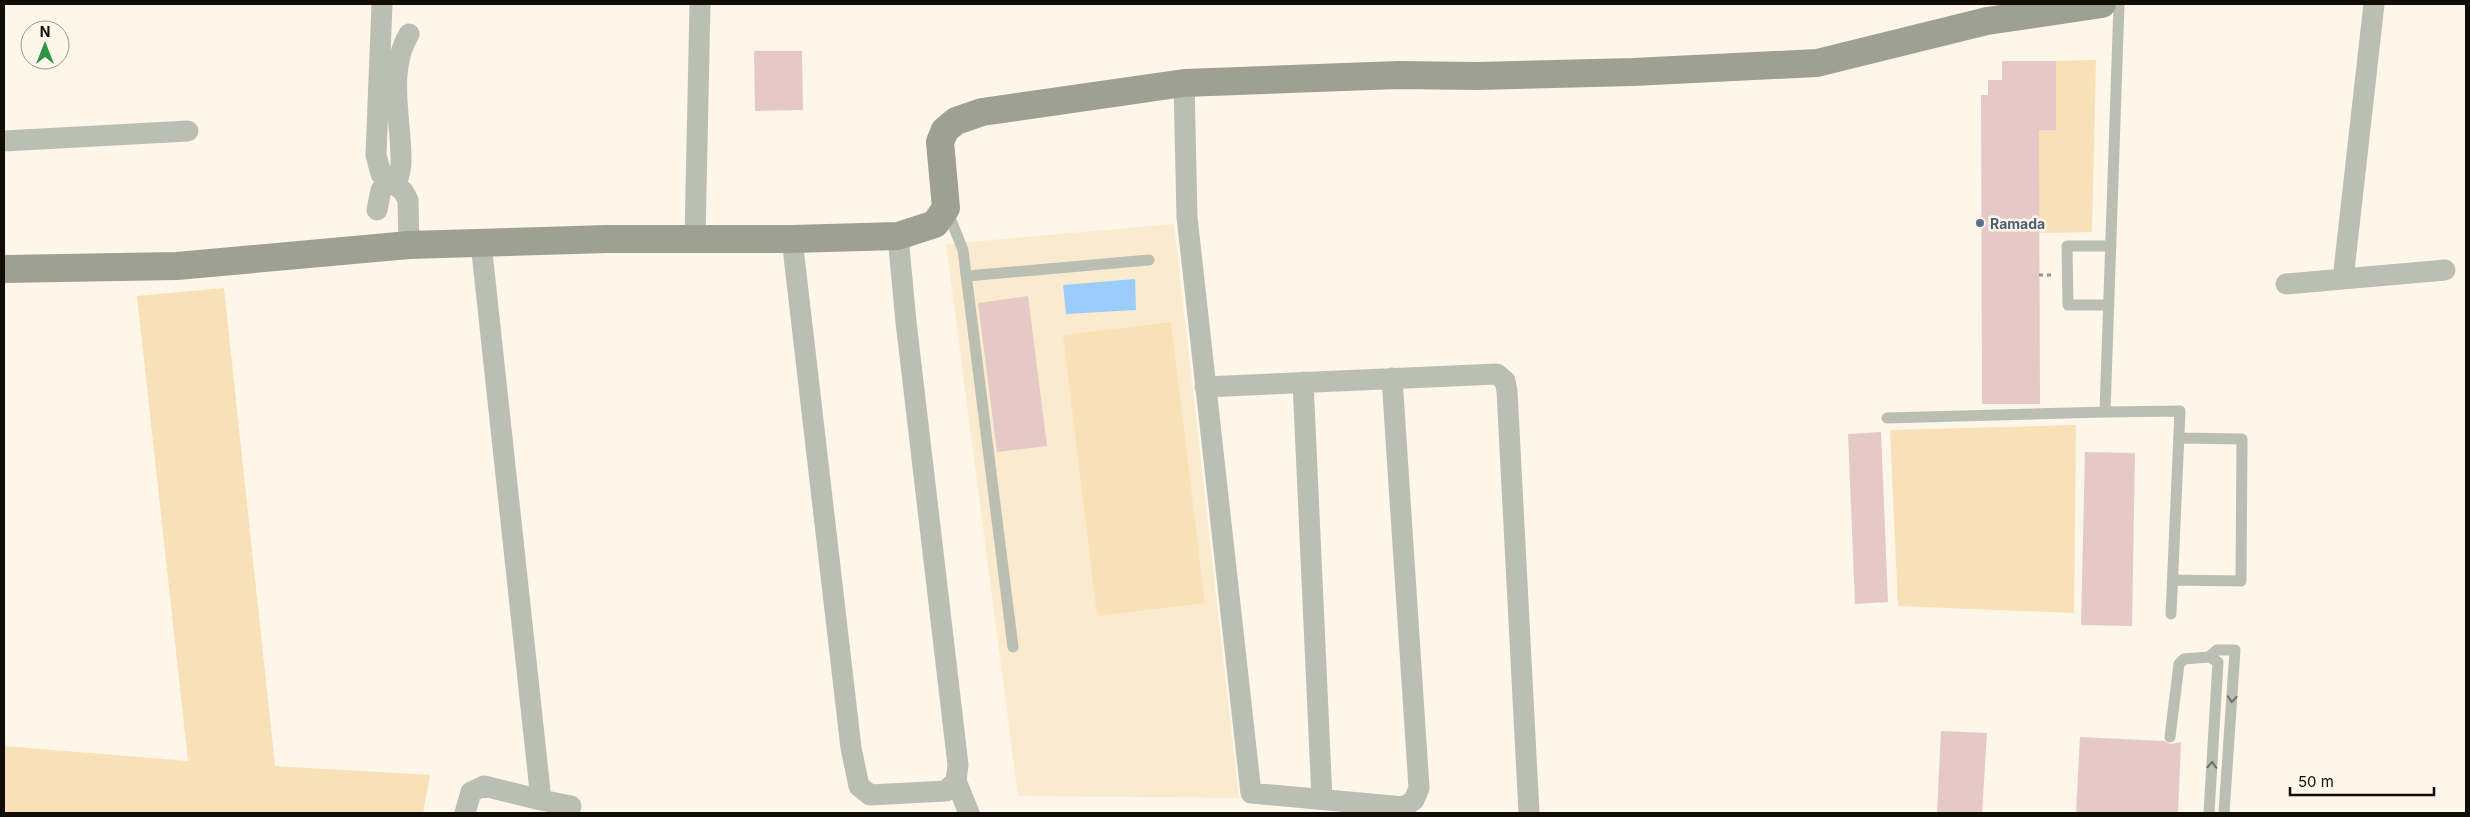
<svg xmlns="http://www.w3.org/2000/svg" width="2470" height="817" font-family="Inter,sans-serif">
<rect width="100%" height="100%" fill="#fdf6e9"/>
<path fill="#fbebce" d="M1174 224 1239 798 1018 796 946 244Z"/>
<path fill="#f8e1b7" d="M2096 60 2092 232 2039 233V130H2056V61Z
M224 288 275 766 430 775 423 813H4V746L188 761 137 296Z
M1171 322 1205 603 1097 616 1063 335Z
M2076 425 2074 613 1898 606 1890 430Z"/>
<path fill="#9bccfb" d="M1135 279 1136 310 1066 314 1063 285Z"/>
<path fill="#e5c9c7" d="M754 51H802L803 110 755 111Z
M2002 61H2056V130H2039L2040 404H1982L1981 95H1988V80H2002Z
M1028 296 1047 446 997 452 978 303Z
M1881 432 1888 602 1855 604 1848 434Z
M2085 452 2135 453 2132 626 2081 625Z
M1941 731 1987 733 1982 813H1937Z
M2080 737 2164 741 2170 744 2181 742 2178 813H2076Z"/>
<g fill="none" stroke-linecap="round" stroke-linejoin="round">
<path stroke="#989388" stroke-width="3" stroke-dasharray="4 4" stroke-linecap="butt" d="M2039 275H2055"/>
<path stroke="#bbbeb3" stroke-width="11" d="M947 210 963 250 1013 647
M967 276 1149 260
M2109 305H2068L2067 246H2111
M2105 412 2180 411 2171 614
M1887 418 2105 412 2119 4
M2173 580 2241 581 2242 439 2179 438
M2209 657 2218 662 2209 813
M2170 737 2179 664 2184 659 2209 657 2217 650H2235L2224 813"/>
<path stroke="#bbbeb3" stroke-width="21" d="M382 4 376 155 381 174 403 191 408 200 409 245
M1184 83 1187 217 1251 793 1404 807 1414 800 1419 788 1392 378
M4 141 188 131
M396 185C398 178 401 170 401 163 402 121 386 72 409 34
M377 210 381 190 389 181
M695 237 700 4
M792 239 851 748 859 786 870 795 946 791 956 781 958 765 906 322 898 236
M481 243 541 800 571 806 569 813
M2343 279 2374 4
M2286 284 2445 270
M1303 382 1322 799
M1205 387 1497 374 1505 381 1507 391 1529 813
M956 781 969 813
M465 813 471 792 484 786 541 800"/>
<path stroke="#9ea192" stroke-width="28" d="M4 269 177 266 409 245 607 239H792L898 236 935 224 946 208 940 142 945 130 956 121 982 112 1184 83 1398 75 1477 76 1633 72 1817 63 1987 21 2102 4"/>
</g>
<defs><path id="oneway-chevron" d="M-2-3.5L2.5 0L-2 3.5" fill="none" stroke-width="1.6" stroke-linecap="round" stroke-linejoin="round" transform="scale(1.25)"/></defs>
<g stroke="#6f6f66">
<use href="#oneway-chevron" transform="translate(2232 699) rotate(94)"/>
<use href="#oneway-chevron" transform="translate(2212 765) rotate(-87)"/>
</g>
<circle fill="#5c6f8a" stroke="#fdf6e9" stroke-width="2" cx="1980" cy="223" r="5"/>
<g text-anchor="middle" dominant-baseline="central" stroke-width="5" stroke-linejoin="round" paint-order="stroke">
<g font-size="14" font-weight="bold" fill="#4e5e75" stroke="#fdf6e9" text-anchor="start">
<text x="1990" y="223">Ramada</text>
</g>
</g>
<rect width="2470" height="817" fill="none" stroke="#120e07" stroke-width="10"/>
<g transform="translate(45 45)"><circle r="24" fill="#fdf6e9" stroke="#9f998f"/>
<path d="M0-4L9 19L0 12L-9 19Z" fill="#2d9348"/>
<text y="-8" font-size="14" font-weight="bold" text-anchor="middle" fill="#120e07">N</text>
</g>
<path d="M2290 787v8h144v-8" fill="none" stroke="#120e07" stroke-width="2.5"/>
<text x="2298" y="787" font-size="15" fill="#120e07" stroke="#fdf6e9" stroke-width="4" paint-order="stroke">50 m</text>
</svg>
